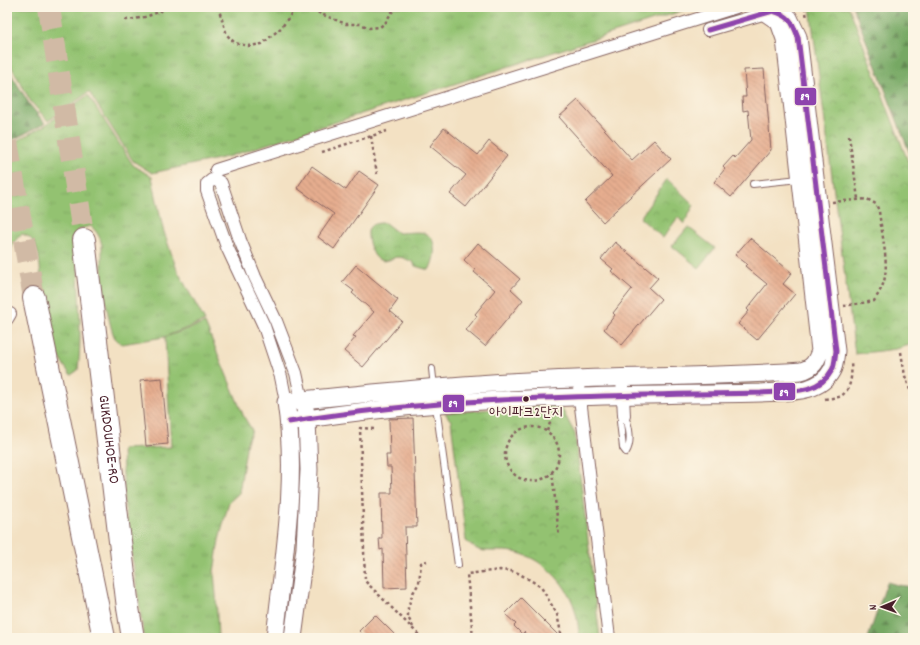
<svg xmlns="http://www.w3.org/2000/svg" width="920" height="645" font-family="Dekko,'Poor Story',sans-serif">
<defs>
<pattern id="grass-tufts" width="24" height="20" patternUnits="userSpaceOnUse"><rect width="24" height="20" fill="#93c271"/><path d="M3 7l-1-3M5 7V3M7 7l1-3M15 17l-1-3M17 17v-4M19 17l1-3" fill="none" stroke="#80a662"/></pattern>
<pattern id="forest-firs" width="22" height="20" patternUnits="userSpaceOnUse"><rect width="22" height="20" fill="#76a863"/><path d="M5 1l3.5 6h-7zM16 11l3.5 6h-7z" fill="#638852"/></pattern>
<pattern id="park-crowns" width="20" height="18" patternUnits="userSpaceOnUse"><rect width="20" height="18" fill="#93c271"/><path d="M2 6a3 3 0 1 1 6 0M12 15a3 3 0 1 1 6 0" fill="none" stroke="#80a662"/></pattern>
<pattern id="building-back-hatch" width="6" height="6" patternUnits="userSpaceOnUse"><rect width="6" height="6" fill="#e6ad8f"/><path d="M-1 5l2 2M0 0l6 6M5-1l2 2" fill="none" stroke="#bc8c75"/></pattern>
</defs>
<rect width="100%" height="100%" fill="#fcf5e5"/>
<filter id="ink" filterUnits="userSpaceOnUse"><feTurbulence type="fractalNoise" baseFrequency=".025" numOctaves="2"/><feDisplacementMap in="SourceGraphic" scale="8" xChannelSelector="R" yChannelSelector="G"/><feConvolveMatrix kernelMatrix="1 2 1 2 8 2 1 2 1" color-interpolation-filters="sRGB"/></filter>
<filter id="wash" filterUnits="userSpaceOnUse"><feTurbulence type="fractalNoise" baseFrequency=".012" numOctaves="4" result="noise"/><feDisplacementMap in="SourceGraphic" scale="16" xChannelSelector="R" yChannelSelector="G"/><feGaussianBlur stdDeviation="0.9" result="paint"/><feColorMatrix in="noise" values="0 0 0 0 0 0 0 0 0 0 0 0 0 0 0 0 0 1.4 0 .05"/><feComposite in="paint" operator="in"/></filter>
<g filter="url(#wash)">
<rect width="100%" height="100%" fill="#f3e1c3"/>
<path fill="url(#grass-tufts)" stroke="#6e704e" d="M7 7H694L227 157 152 173 133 161 89 92 48 121 31 102 7 59Z
M88 95 133 165 152 177 163 229 177 270 205 321 164 337 122 344C120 343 117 340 115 338 109 328 102 282 102 268 101 249 106 241 91 226L79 229C73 243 78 253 78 268 79 302 82 336 78 370L71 375C53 355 44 311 41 285 40 271 41 252 32 240 30 237 25 235 22 234 5 247 10 266 10 286L7 287V146L47 124Z
M205 323 244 417 252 430 247 442 239 493 229 502 219 540 214 572 216 595 218 638H144L124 501 122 449 171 447 165 337Z"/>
<path fill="url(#forest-firs)" stroke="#606447" d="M853 7H913V162Z
M7 67 30 105 45 123 7 143Z
M887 582 898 585 913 587V638H868Z"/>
<path fill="url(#park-crowns)" stroke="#6e704e" d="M810 7H849L911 169 913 178V344L896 349 855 354Z
M667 179 694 205 684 224 678 217 663 238 640 218Z
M385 223 398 233C404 233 420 231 424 233 439 238 435 260 429 270L415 266 413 262C408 260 403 257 398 257 392 257 388 263 380 260 372 258 364 233 370 227 373 223 380 223 385 223Z
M554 404 562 409 575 434 600 638H580C578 629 578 619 575 610 568 583 540 556 513 552 504 550 484 552 479 550 474 548 470 544 466 541L451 421 445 413Z"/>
<path fill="#93c271" stroke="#6e704e" d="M688 227 715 248 699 268 672 246Z"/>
<g id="blocks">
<path fill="url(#building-back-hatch)" d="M764 69 771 150 731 197 714 182 725 169 723 167 733 156 735 158 751 140 748 110 743 111 742 97H746L744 70Z
M578 100 632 160 654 140 671 159 603 222 585 202 612 176 559 117Z
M444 128 478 155 489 141 507 156 466 207 450 194 466 175 430 146Z
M312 166 346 190 359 171 379 185 334 249 318 237 334 214 297 188Z
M750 238 792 273 783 284 795 294 757 340 738 324 749 311 747 309 767 284 745 266 747 264 735 255Z
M615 242 658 278 649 288 661 299 622 345 604 329 615 315 613 313 632 289 611 271 613 269 601 259Z
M478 243 520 279 511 289 523 300 485 346 466 330 477 316 475 314 495 290 474 272 475 270 464 260Z
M356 265 398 300 390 311 402 321 363 367 344 351 356 337 353 336 374 312 352 293 354 291 342 282Z
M162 378 168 444 146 446 140 380Z
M413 418 417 527H405L407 587 384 588 383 549 380 550 379 538H382L381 493H392L391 467H387L386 455H390L389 419Z
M521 598 561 638H530L524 632 522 634 514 626 516 624 505 614Z
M375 615 398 638H366L359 631Z"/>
</g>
</g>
<g filter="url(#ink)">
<use href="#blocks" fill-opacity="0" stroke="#856360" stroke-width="1"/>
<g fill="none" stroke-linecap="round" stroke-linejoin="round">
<path stroke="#d1baa5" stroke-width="22" stroke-dasharray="22 11" stroke-linecap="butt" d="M49 7 84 240
M7 142 34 298"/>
<defs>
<path id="lane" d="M753 184 799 179
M432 369 434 387
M436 406 458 565
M624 416C630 425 632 443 626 452L623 448 620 422Z"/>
<path id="street" d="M708 30 766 13
M216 170 736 7
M7 319 10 314
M622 377 624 416
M579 390 609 638
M286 402 281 377 264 326 227 247 207 191V184L212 180H216L221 183 240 240 255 277 276 321 296 373 302 400"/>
<path id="secondary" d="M289 422C445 396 604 396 761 393 786 391 819 395 832 370 835 365 835 357 836 351L798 37 789 18 778 12
M275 638C283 560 298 481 286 402L302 400C385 392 467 383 550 380 634 376 718 377 801 371 813 368 816 362 820 351L785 39 779 22 766 13
M293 638 305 548 309 470 307 419 305 409"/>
<g id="highway">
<path id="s1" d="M84 240 128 608 133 638"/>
<path d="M34 298 104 638"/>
</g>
</defs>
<use href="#lane" stroke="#856360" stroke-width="8"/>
<use href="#street" stroke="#856360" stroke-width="14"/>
<use href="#secondary" stroke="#856360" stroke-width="19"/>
<use href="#highway" stroke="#856360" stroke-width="24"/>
<path stroke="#856360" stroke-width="2.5" stroke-dasharray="3 3" stroke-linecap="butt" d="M218 7 227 35 235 43 248 46 262 44 282 27 291 14 300 7
M307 7 321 14 346 24H361L369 28 380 27 386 22 391 13 398 7
M805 7 807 18
M125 20C141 19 154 15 168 7
M371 136 377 174
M849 136 858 199
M322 152 387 131
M832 202 867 199 876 204 879 211C881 229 888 259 885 276 884 285 879 293 874 301L844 306
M901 352 905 376 913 398
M825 399C830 398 837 398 841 396 852 389 852 373 851 363
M505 454a27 27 0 1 1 54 0a27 27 0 1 1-54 0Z
M374 429 360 428 365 581 422 638
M547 431 550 423V412
M552 471 559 536
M413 627 408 617V607L413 593 419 583 421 563 427 561
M473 638 467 574 500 570 511 571 518 573 535 583 541 587 557 614 562 638"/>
<use href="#lane" stroke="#fff" stroke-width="6"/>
<use href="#street" stroke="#fff" stroke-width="12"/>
<use href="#secondary" stroke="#fff" stroke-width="17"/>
<use href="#highway" stroke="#fff" stroke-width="22"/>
<defs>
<path id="bus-1" d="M289 422C445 396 604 396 761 393 786 391 819 395 832 370 835 365 835 357 836 351L798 37C792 21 790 16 773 11L708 30"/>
</defs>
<use href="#bus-1" stroke="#fcf5e5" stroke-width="8"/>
<use href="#bus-1" stroke="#8e44ad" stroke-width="5"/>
</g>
</g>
<circle fill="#4a1f2b" stroke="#fcf5e5" stroke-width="1.5" cx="526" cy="399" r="3.5"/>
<g text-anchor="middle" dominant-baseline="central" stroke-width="3.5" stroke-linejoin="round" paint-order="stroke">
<g font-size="14" fill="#4a1f2b" stroke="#fcf5e5">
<text x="526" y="413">아이파크2단지</text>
</g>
<g font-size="15" fill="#4a1f2b" stroke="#fcf5e5">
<text stroke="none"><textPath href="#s1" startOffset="201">GUKDOUHOE-RO</textPath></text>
</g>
</g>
<g stroke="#fcf5e5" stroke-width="1.5">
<rect x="794" y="87" width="23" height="19" rx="4" fill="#8e44ad"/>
<rect x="773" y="382" width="23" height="19" rx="4" fill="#8e44ad"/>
<rect x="442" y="394" width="23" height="19" rx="4" fill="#8e44ad"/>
</g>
<g font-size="11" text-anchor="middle" font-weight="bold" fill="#fff">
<text x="805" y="100">89</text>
<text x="784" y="396">89</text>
<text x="453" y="407">89</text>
</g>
<rect width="920" height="645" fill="none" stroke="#fcf5e5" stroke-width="24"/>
<g transform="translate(882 607) rotate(268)" stroke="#fcf5e5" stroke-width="3" paint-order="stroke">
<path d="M0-3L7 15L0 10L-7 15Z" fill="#4a1f2b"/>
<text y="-6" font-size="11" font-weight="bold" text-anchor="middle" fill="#4a1f2b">N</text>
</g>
</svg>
